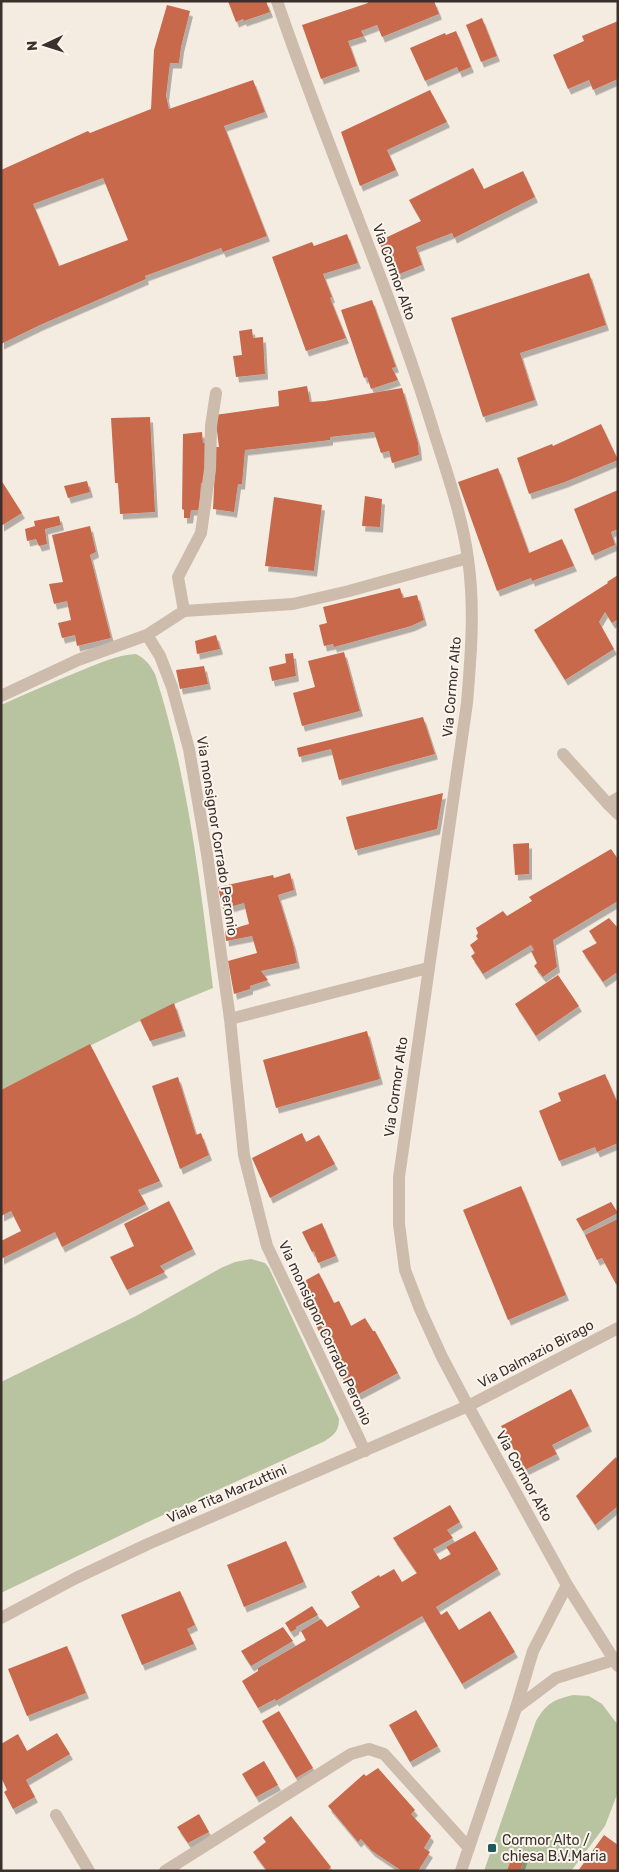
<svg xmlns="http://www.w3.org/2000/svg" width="619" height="1872" font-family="Rubik,sans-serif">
<defs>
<filter id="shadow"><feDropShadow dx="3" dy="5.5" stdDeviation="0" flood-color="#0004"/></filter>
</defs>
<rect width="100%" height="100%" fill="#f4ebe1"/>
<path fill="#b8c4a0" d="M136 654C146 659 150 665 155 674 188 776 200 882 213 988L174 1004 1 1090V705C27 693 53 682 80 671 98 664 116 655 136 654Z
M251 1259 265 1263 269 1268 339 1419C339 1431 334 1435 325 1441L148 1522 1 1593V1382L136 1316 221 1268 235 1262Z
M573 1695 589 1696 602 1704 618 1725V1792L605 1826 571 1871H484L536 1721C547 1703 553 1700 573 1695Z"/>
<path fill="#c8694b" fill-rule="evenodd" filter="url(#shadow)" d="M228 1H266L270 12 244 21 243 19 236 22Z
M367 1H434L439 14 382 37 377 25 361 31 364 36 348 41 357 66 321 79 302 25 368 3Z
M167 5 190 11 181 47 179 63H170L166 96 169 109 253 80 265 112 224 126 267 236 223 252 221 248 145 276 146 279 40 325 1 344V170L88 131 90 133 151 109 154 50ZM103 178 128 240 59 266 33 204Z
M482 18 497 56 481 62 466 25Z
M618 21V79L593 90 589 80 568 89 553 55 584 41 582 36Z
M456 31 471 67 459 72 457 67 425 81 410 48 445 33 446 35Z
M430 90 447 122 387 150 396 170 360 186 341 132Z
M473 168 484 189 523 171 535 197 454 238 452 233 416 247 422 265 392 277 379 241 421 221 409 200Z
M347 234 358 263 323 274 332 297 330 298 346 338 306 351 272 257 312 242 314 246Z
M589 273 606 325 520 353 535 400 483 417 451 318Z
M372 300 396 367 392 368 398 380 371 389 367 377 364 378 341 310Z
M252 329 253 338 263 337 265 374 236 377 233 356 242 355 239 331Z
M307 386 310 402 325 401 402 388 418 443 419 455 392 463 389 451 381 453 374 432 330 437V440L245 450 242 484H238L234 512 213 509 216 447H219L215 415 279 406 278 391Z
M150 417 155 512 120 514 118 483H115L111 418Z
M601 424 618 460 565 482 529 494 517 458 552 444 553 446Z
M202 432 203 443H205L206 483H201L199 510H191L190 518H184V510L182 509 183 434Z
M498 468 529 553 562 539 574 566 532 581 531 578 497 591 458 482Z
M1 480 22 513 1 526Z
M87 481 90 492 68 498 64 486Z
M618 490V529L611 532 615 545 592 555 574 509Z
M365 496 382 499 380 527 362 526Z
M274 497 322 505 314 571 265 566Z
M59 516 61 525 45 529 47 544 39 546 36 539 27 541 25 529 35 526 34 521Z
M90 526 96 552 90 555 111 638 77 646 75 635 62 638 58 623 71 620 67 601 54 604 49 584 63 582 52 535Z
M618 575V619L612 623 605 612 599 622 614 649 565 680 534 630 608 583 607 582Z
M400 588 403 598 417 595 424 620 411 626 334 647 333 644 324 646 319 625 327 623 323 607Z
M216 635 220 649 197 654 195 641Z
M344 652 360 711 302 726 293 693 315 687 308 661Z
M293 653 296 676 272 681 269 667 286 663 285 654Z
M204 666 208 684 180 689 176 670Z
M423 717 435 754 339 780 331 749 299 757 297 748Z
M443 793 437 829 355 850 346 817Z
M529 843V874L515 875 513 844Z
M611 849 618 859V901L553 940 557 967 543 977 534 966 537 963 531 951 534 950 531 945 483 974 471 956 475 953 470 945 478 939 476 936 478 933 476 928 503 911 507 916 532 901 529 897Z
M290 873 294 890 278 895 293 944 297 963 261 971 268 980 250 986V989L234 994 228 961 257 953 252 936 226 941 225 931 249 924 244 903 223 909 218 887 273 875 274 878Z
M609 918 618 928V975L616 973 603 982 582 951 597 943 589 931Z
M558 975 579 1006 536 1036 515 1004Z
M174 1003 183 1031 150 1041 140 1020Z
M367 1031 380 1079 276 1108 263 1060Z
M90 1044 160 1181 138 1190 146 1204 62 1247 55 1232 1 1259V1241L21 1231 11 1211 1 1216V1090Z
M605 1074 618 1104V1143L597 1152 595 1147 559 1161 539 1111 561 1101 558 1093Z
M178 1077 196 1135 201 1133 209 1155 180 1169 152 1086Z
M302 1133 306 1142 319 1135 335 1164 270 1198 252 1158Z
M521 1186 566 1295 508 1320 463 1210Z
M169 1201 193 1249 160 1266 165 1272 127 1290 110 1257 134 1246 124 1224Z
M611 1202 618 1213 583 1231 576 1219Z
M618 1219V1283L616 1284 602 1258 597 1260 585 1235Z
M322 1223 336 1256 318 1263 314 1251 312 1252 302 1232Z
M319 1273 334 1303 339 1301 351 1326 365 1318 373 1331H375L398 1373 353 1397 331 1357 297 1285Z
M571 1389 589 1426 552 1445 557 1454 525 1470 501 1426Z
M616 1457 618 1460V1506L595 1525 576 1496Z
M450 1505 460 1522 447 1530 453 1538 433 1549 440 1560 451 1554 446 1547 475 1531 498 1569 436 1607 441 1615 447 1611 459 1630 490 1611 515 1652 462 1684 422 1616 276 1701 275 1699 258 1708 242 1681 258 1671V1668L306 1640 301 1631 321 1619 327 1627 360 1607 351 1592 379 1575 380 1577 394 1569 402 1582 417 1573 393 1538Z
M286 1541 304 1582 244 1607 227 1565Z
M180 1591 195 1625 187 1629 194 1644 142 1665 121 1615Z
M312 1606 318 1615 296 1627V1629L291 1632 285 1623Z
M283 1627 293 1641 251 1666 241 1651Z
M67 1646 86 1693 27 1716 8 1669Z
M416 1710 438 1746 410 1762 389 1725Z
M279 1711 313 1768 296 1778 262 1721Z
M57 1733 70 1754 26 1780 35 1797 13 1809 4 1792 7 1790 1 1777V1744L18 1734 27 1751Z
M264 1761 278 1785 256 1797 242 1774Z
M378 1768 415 1810 411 1814 431 1836 424 1848 430 1852 418 1871H402L372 1851 361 1839 358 1842 328 1806 364 1774 366 1776Z
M199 1814 209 1832 188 1843 177 1827Z
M291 1816 331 1867 327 1871H267L253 1852 266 1842 263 1838Z
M604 1835 618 1845V1871H578Z
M514 1852 525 1855 520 1871H507Z"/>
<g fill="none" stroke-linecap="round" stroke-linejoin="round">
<path stroke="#cdbbac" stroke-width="12" d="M184 611 178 577 201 533 210 470 211 426 216 393
M563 754 608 804 618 798"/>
<path stroke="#cdbbac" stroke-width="12" d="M277 1C324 140 384 274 428 413 442 459 462 512 468 559 475 607 471 655 467 703L399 1177V1224L405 1270 420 1309 442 1357 468 1406
M147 635 160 656 172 687 189 749 207 854 230 1019 244 1155 267 1246 365 1451
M1 696 78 660 147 635 184 611 293 604 349 591 468 558
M608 804 618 814
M230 1019 428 968
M516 1708 556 1678 614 1660
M56 1815 89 1871
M165 1871 351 1754 369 1749 384 1754 469 1848
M461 1871 516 1708 533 1651 567 1585"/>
<path stroke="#cdbbac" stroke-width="12" d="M468 1406 567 1585 618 1666
M1 1618 76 1578 148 1544 468 1406 618 1328"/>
</g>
<rect fill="#1f5a5e" stroke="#fbf5ee" stroke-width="2" x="487" y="1843" width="10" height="10" rx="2.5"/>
<g text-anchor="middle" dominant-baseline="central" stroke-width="4" stroke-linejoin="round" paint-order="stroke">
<g font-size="14" fill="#3b302b" stroke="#fbf5ee">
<text transform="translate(394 272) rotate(70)">Via Cormor Alto</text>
<text transform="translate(452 687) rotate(-85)">Via Cormor Alto</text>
<text transform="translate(217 836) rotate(81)">Via monsignor Corrado Peronio</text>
<text transform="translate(396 1087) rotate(-82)">Via Cormor Alto</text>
<text transform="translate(325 1333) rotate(65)">Via monsignor Corrado Peronio</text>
<text transform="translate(536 1354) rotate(-28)">Via Dalmazio Birago</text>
<text transform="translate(524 1476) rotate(61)">Via Cormor Alto</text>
<text transform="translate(227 1494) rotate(-23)">Viale Tita Marzuttini</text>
</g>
<g font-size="14" fill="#3b302b" stroke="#fbf5ee" text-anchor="start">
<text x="502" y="1840">Cormor Alto /<tspan x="502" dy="16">chiesa B.V.Maria</tspan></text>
</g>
</g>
<rect width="619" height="1872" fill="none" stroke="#3b302b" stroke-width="5"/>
<g transform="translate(45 45) rotate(266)" stroke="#fbf5ee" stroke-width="4" paint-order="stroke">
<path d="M0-4L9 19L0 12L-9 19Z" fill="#3b302b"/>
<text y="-8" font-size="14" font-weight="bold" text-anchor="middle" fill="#3b302b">N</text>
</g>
</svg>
